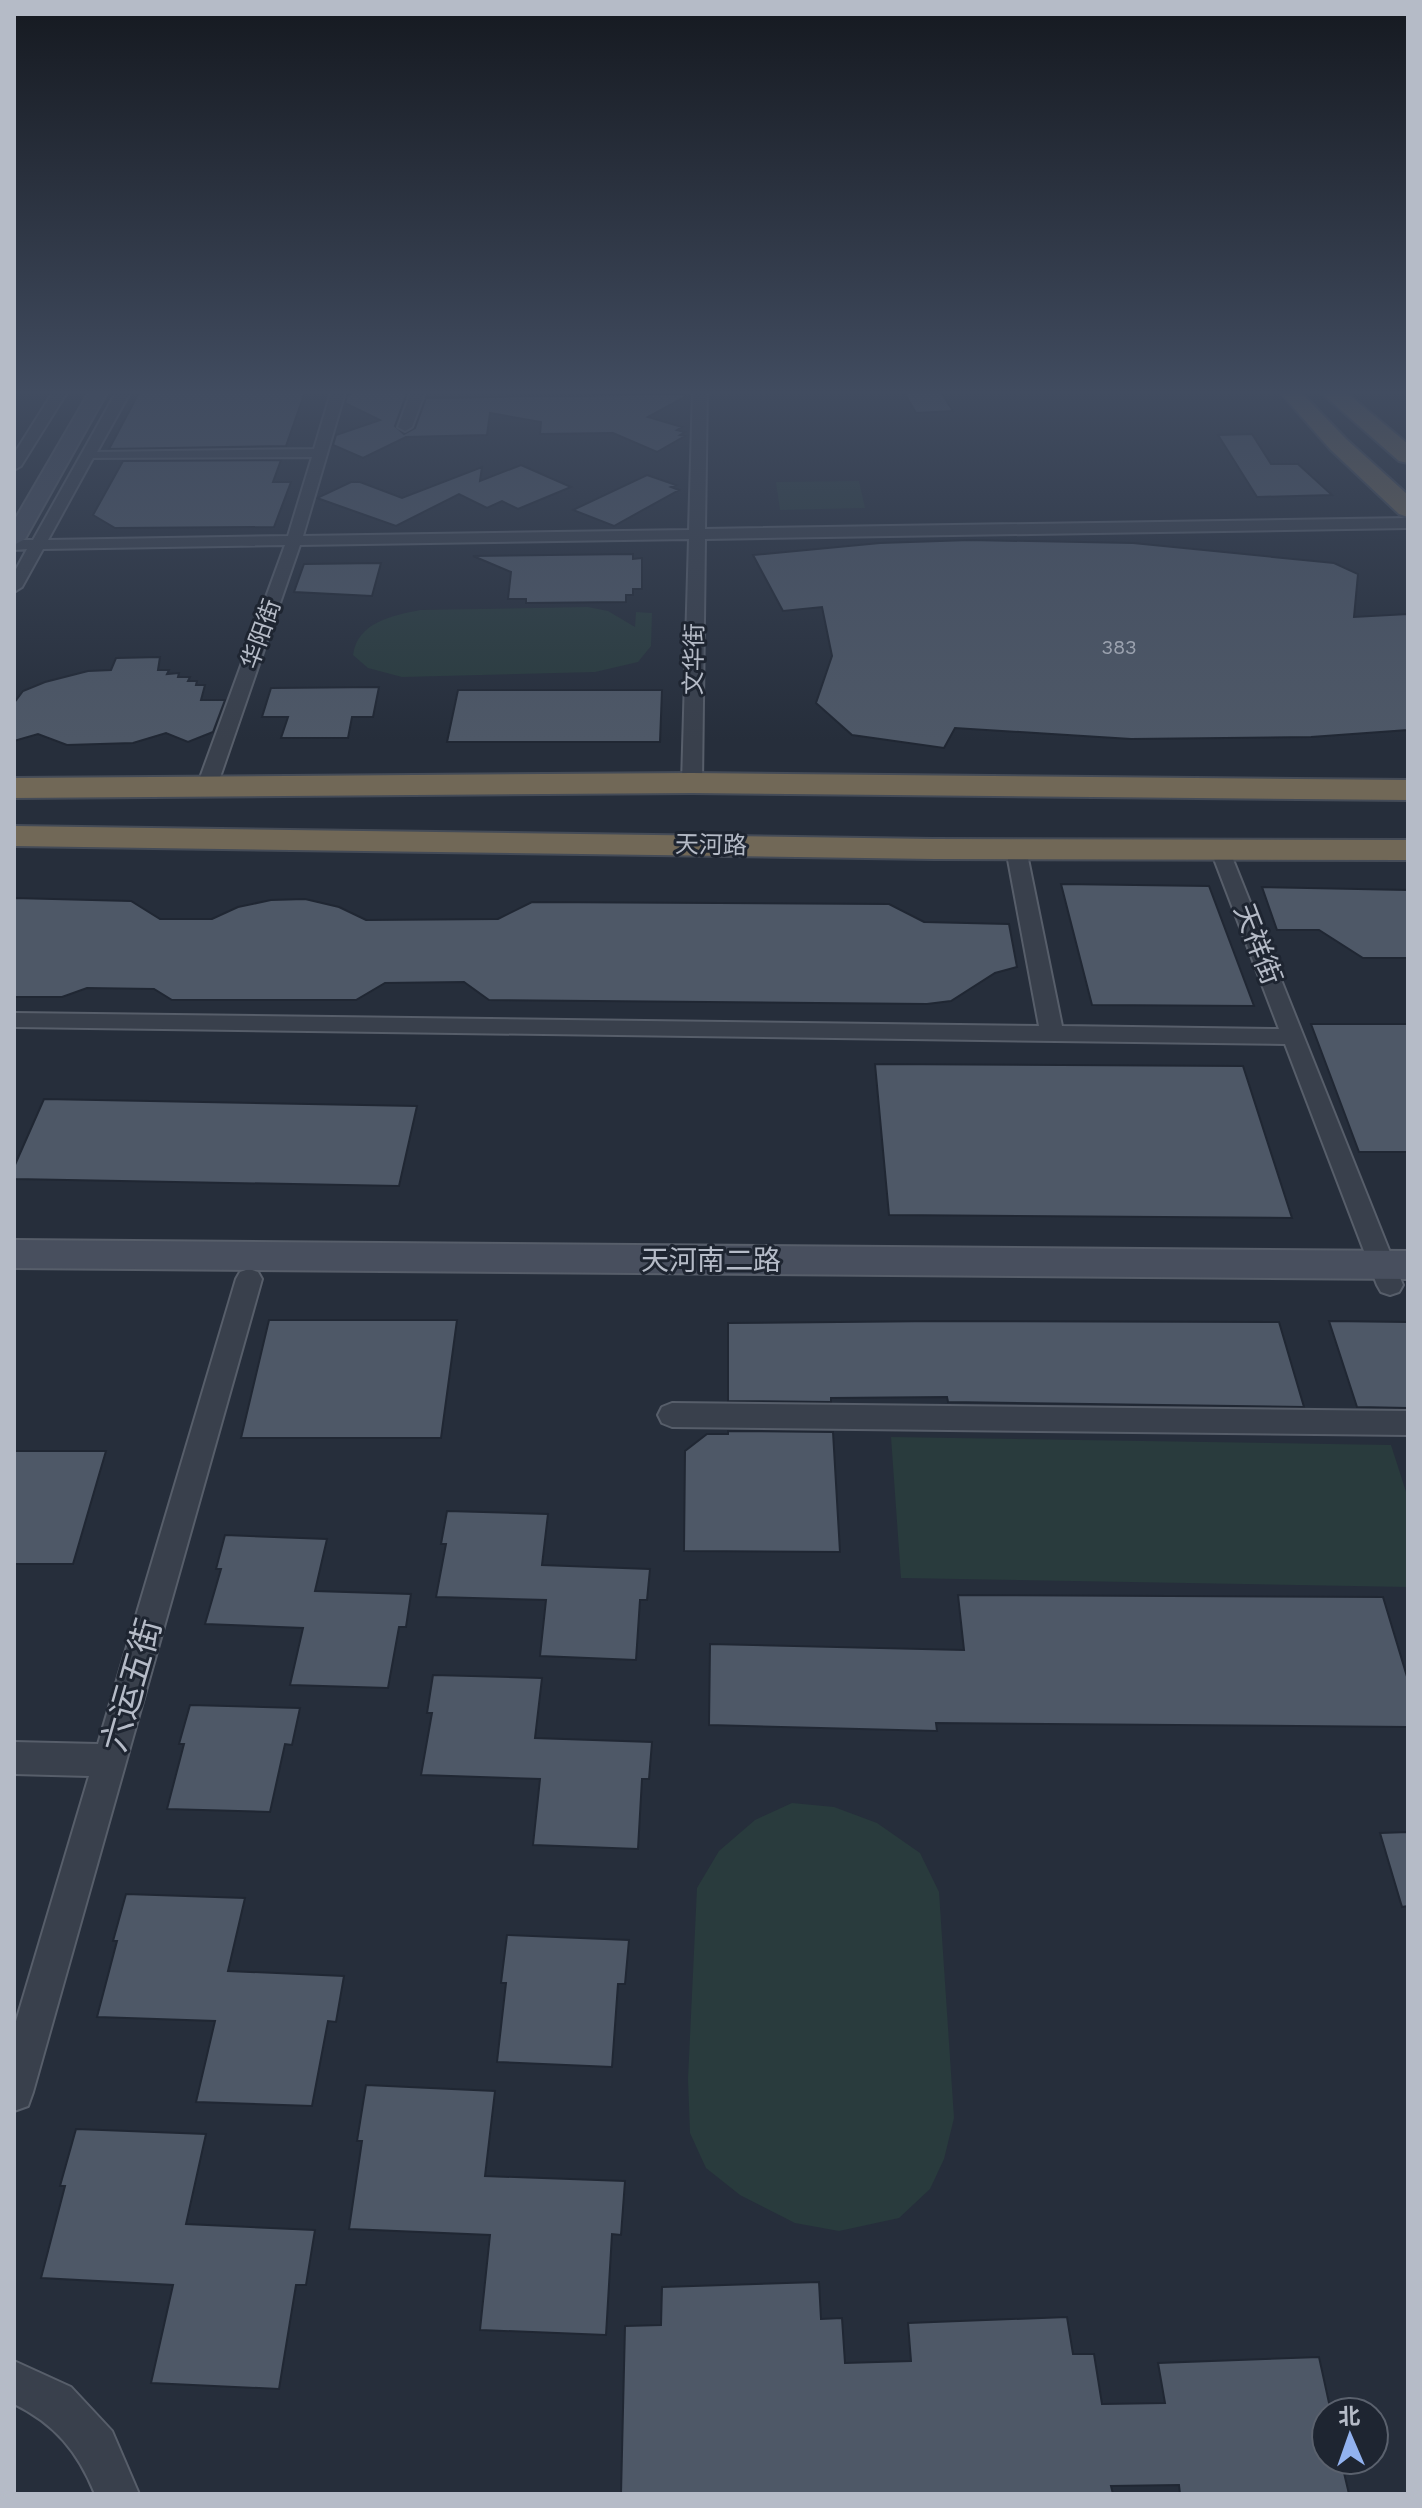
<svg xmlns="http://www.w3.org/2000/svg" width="1422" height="2508" font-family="'Work Sans','Noto Sans SC',sans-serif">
<rect width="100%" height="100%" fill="#262e3b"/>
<path fill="#293b3d" d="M859 481 865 508 780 510 776 482Z
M588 607 608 611 635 627 636 612 652 613 651 646 638 662 595 672 402 677 368 668 353 655C358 622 391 616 420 610Z
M891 1437 1391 1445 1408 1498V1587L901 1578Z
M792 1803 834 1807 877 1823 920 1853 939 1892 954 2118 944 2159 930 2189 899 2218 839 2231 795 2223 740 2195 706 2168 690 2133 688 2079 697 1888 719 1851 755 1820Z"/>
<path fill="#4e5867" stroke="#202733" stroke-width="2" d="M141 389H306L286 446 109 449Z
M367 389 377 392 391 389 407 393 395 426 404 434 415 428 426 398 690 394 648 417 682 427 677 430 685 432 680 435 685 436 657 452 613 433 540 434 541 422 490 413 487 435 406 437 363 458 333 445 336 435 380 420 345 403 347 395Z
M902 389H939L953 411 916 413Z
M1252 434 1271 464H1298L1332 495 1257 497 1218 435Z
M281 460 273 482H291L274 527 115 528 93 515 123 461Z
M521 465 571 487 518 509 502 501 487 508 459 494 396 526 317 498 351 482H360L402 498 482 467 480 481Z
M647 475 676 485 671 487 679 490 614 526 573 510Z
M970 540 1133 543 1334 563 1358 574 1354 617 1408 614V730L1311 737 1131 739 955 728 944 748 852 735 816 703 832 656 822 607 783 611 753 555 880 543Z
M633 554V559L642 558V589H633V595H626V602L526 603V599H508L511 572 473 556Z
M381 563 372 596 294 592 304 564Z
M160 657 158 670H169L167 674 179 673 178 677H190L188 681H197L196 685H205L201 700H225L213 732 188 742 166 733 133 743 67 745 38 734 14 741V703L23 691 45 682 88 671 111 670 116 658Z
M379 687 373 717H352L348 738H281L288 717H262L271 688Z
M458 690H662L660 742H447Z
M1061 884 1209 886 1254 1006 1092 1005Z
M1262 887 1408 890V958H1363L1319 930H1277Z
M14 898 131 901 160 919H212L238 907 271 900 305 899 339 907 366 920 498 919 532 902 889 904 924 922 1009 924 1017 967 995 973 951 1001 927 1004 489 1000 464 982 385 983 356 1000H172L154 989 87 988 62 997H14Z
M1311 1024H1408V1152H1359Z
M875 1064 1243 1066 1292 1218 889 1215Z
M44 1099 417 1106 399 1186 14 1179V1167Z
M269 1320H457L441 1438H241Z
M940 1321 1279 1322 1304 1407 948 1402 947 1397 831 1398V1402L728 1401V1323Z
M1329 1321 1408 1322V1408L1357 1407Z
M728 1431 833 1432 840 1552 684 1551 685 1451 707 1434H728Z
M14 1451H106L73 1564H14Z
M447 1511 548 1514 542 1565 650 1569 647 1600H640L636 1660 540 1656 546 1600 436 1597 446 1544H441Z
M225 1535 327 1539 315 1591 411 1594 406 1627H399L388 1688 290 1685 303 1628 205 1624 221 1569H216Z
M958 1595 1383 1597 1408 1680V1727L936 1723 937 1731 709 1725 710 1644 964 1650Z
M433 1675 542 1678 535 1738 652 1742 649 1779H642L638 1849 533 1845 540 1779 421 1775 432 1713H427Z
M190 1705 300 1708 292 1745 285 1744 270 1812 167 1809 184 1744H179Z
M1408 1832V1906L1402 1907 1380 1833Z
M126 1894 245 1898 228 1971 344 1976 336 2022 328 2021 312 2106 196 2102 215 2021 97 2017 117 1941H113Z
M507 1935 629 1940 625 1984H618L612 2067 497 2062 506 1983H501Z
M366 2085 495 2091 485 2176 625 2181 621 2235 612 2234 606 2335 480 2330 490 2235 349 2229 362 2141H357Z
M76 2129 206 2134 186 2224 315 2230 306 2285H296L279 2389 151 2383 173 2285 41 2278 65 2186H60Z
M819 2282 821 2319 842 2318 845 2363 911 2361 908 2323 1067 2317 1073 2354H1094L1102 2404 1165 2403 1158 2363 1319 2357 1331 2412H1326V2460H1341L1349 2494H1180L1179 2485 1111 2486 1113 2494H621L625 2326 661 2325 662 2287Z"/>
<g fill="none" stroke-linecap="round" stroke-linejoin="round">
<defs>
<path id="street" d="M55 389H69L21 466 14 470V454Z
M118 389H132L97 452 314 449 332 389H346L303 536 689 530 693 389H707L705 529 1408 518V528L705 539 702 783 692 789 682 783 689 539 300 545 217 786 207 792 197 786 285 545 43 549 22 587 14 592V573L27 549 14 550V540H33ZM312 457 288 536 48 540 93 458Z
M412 389H426L412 427 405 431 398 427Z
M1016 843 1026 849 1062 1026 1279 1029 1211 851 1214 847H1228L1403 1285 1399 1292 1390 1295 1381 1292 1377 1285 1285 1044 14 1027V1013L1039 1026 1006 849Z
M249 1269 258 1272 262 1279 33 2092 28 2106 14 2111V2028L89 1776 14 1774V1742L98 1744 236 1279 240 1272Z
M672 1403 1408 1411V1435L672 1427 662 1423 658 1415 662 1407Z
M14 2361 71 2387 112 2431 139 2494H95C78 2452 55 2424 14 2404Z"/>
<path id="secondary" d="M91 389H109L25 539 14 545V521Z
M14 1240 1408 1251V1279L14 1268Z"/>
<path id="highway" d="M1277 389H1298L1346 439 1408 495V517L1399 514 1330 449Z
M1317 389H1342L1408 444V463L1399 461Z
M692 773 1408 780V800L692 793 14 798V778Z
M14 826 933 839 1408 840V860L933 859 14 846Z"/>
</defs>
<use href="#street" stroke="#575e6a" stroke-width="4"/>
<use href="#secondary" stroke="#575e6a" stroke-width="4"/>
<use href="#highway" stroke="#444b57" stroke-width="4"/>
<use href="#street" fill="#39404c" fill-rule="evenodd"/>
<use href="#secondary" fill="#484f5e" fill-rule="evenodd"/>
<use href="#highway" fill="#716857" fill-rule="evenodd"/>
</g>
<linearGradient id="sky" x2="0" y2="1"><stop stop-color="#151920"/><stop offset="0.53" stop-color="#414c60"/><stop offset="1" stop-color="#414c60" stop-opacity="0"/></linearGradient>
<rect width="1422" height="740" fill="url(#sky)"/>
<g text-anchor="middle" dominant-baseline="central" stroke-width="6" stroke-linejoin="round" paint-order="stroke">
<g font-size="20" fill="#9ba2af">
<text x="1119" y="647">383</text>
</g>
<g font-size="24" fill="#b5bbc7" stroke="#1e2531">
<text transform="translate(261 634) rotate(-70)">华阳街</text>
<text transform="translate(694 659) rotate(-89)">文华街</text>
<text transform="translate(711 845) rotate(1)">天河路</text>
</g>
<g font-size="28" fill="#b5bbc7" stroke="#1e2531">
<text transform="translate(1258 944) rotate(69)">天祥街</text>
<text x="711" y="1260">天河南二路</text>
</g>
<g font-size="34" fill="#b5bbc7" stroke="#1e2531">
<text transform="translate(131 1685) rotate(-74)">六运五街</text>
</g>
</g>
<rect width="1422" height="2508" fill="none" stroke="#b5bbc7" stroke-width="32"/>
<g transform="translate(1350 2436) rotate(358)"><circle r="38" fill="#1e2531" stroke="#5a616d" stroke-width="2"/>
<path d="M0-6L14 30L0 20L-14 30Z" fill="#92b2ef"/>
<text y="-12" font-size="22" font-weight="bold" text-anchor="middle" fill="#b5bbc7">北</text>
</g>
</svg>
